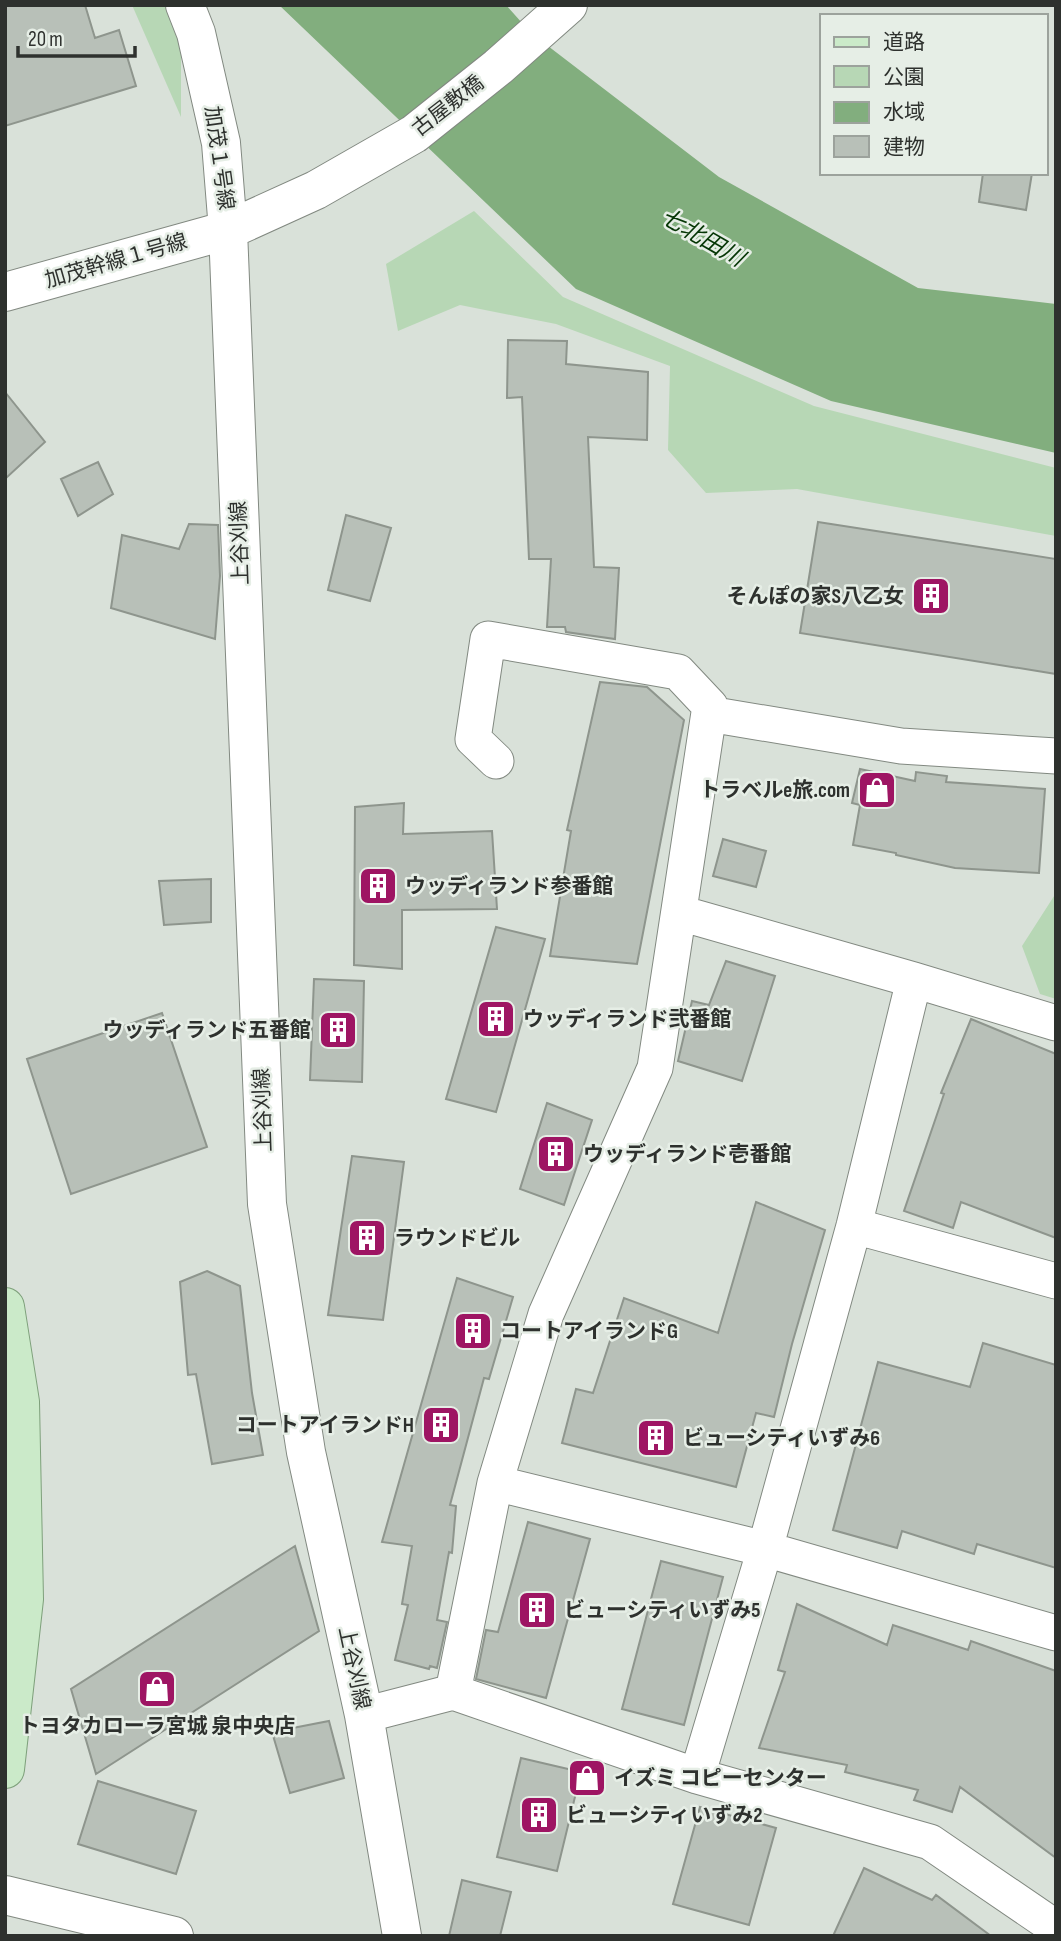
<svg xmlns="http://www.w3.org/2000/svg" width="1061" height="1941" font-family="'Sofia Sans Condensed','Noto Sans JP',sans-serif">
<rect width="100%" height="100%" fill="#d9e1d9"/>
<path fill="#b7d7b5" d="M132 5H168L181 36V117Z
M474 211 563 297 814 406 1056 468V536L797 489 706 493 668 450 670 366 556 324 460 305 398 331 386 264Z
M1056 893V999L1040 994 1022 946Z"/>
<path fill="#82ae7e" d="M279 5H506L531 33 719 177 918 288 1056 304V453L831 401 576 289Z"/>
<path fill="#b8c0b8" stroke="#8e958d" stroke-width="2" d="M5 5H85L95 38 119 30 136 86 5 126Z
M983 173H1032L1026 210 979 202Z
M508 340 567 341 566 364 648 372 647 440 588 437 594 567 619 568 615 639 566 632 565 627H547L551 559H529L522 397 507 398Z
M5 392 45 442 5 479Z
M98 462 113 494 78 516 61 479Z
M346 515 391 528 370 601 328 590Z
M818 522 1056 559V674L800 633Z
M189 524 218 525 220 576 215 639 111 608 122 535 179 549Z
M600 682 647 687 684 720 637 964 550 956 571 831 567 830Z
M860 769 915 781 916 772 947 776 946 782 1045 789 1039 873 955 868 896 855V853L853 845 860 805 852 803Z
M404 803 403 834 492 831 497 909 402 910V969L354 965 355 807Z
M723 839 766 851 756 887 713 876Z
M211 879V922L164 925 159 881Z
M496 927 545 939 496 1112 446 1099Z
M726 961 775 976 742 1081 678 1061 692 1001 709 1005Z
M314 979 364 981 362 1082 310 1080Z
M162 1013 207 1147 71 1194 27 1059Z
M971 1019 1056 1054V1238L961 1202 953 1228 904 1211 944 1094 941 1093Z
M547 1103 592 1120 564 1205 520 1189Z
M352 1156 404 1162 383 1320 328 1315Z
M756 1202 825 1230 792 1344 774 1417 756 1413 736 1487 562 1443 576 1389 593 1393 624 1298 718 1333Z
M207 1271 240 1286 252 1393 263 1455 212 1464 196 1374 188 1375 180 1282Z
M457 1278 513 1297 489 1379 484 1378 450 1505 456 1506 452 1553 449 1552 437 1620 447 1622 437 1668 430 1666 429 1669 395 1660 408 1605 402 1604 412 1546 382 1542Z
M983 1343 1056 1365V1568L977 1544 974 1554 902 1531 897 1548 833 1530 878 1362 970 1387Z
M528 1522 590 1539 546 1698 476 1679 486 1630 498 1632Z
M295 1546 319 1631 96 1774 71 1689Z
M661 1561 723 1577 684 1725 622 1709Z
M797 1604 887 1645 893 1625 968 1650 971 1641 1056 1671V1858L960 1787 952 1812 914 1800 918 1790 845 1772 847 1765 759 1748 785 1672 778 1670Z
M329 1721 344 1778 290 1793 272 1732Z
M521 1758 581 1772 557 1871 497 1857Z
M98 1781 196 1811 176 1874 78 1844Z
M700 1807 776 1828 749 1925 673 1904Z
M864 1868 932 1900 936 1895 991 1936H833Z
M462 1880 511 1892 500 1936H449Z"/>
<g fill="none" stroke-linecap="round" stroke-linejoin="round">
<defs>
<path id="minor" d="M709 714 901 746 1056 756
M680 913 914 980 1056 1023
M854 1226 1056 1281
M495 1483 765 1549 1056 1633
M453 1692 495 1483 546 1314 655 1068 710 706 678 672 488 639 473 739 496 761
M364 1715 453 1692 697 1776 930 1842 1056 1928
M697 1776 765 1549 854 1226 914 980"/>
<path id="tertiary" d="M185 5 196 33 221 143 228 230 267 1204 306 1452 364 1715 402 1936
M5 292 228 230 316 190 414 134 498 67 568 5
M5 1895 174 1936"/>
<path id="primary" d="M5 1307 20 1402 24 1599 5 1769"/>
</defs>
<use href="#minor" stroke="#828981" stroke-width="37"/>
<use href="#tertiary" stroke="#828981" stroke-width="40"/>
<use href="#primary" stroke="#7ea07b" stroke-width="40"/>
<use href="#minor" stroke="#fff" stroke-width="35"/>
<use href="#tertiary" stroke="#fff" stroke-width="38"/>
<use href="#primary" stroke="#cbeac9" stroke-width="38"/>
</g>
<defs>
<symbol id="building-square" viewBox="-11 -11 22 22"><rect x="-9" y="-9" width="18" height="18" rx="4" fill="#9e1563" stroke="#e6eee6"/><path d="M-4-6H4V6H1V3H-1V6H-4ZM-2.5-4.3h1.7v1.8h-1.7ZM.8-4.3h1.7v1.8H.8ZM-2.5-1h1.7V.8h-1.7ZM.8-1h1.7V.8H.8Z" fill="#fff"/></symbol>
<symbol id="shop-square" viewBox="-11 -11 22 22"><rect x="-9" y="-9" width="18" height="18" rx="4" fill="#9e1563" stroke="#e6eee6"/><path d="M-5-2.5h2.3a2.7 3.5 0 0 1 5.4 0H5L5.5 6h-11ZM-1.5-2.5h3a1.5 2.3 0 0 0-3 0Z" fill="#fff"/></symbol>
</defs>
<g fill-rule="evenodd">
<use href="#building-square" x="909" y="574" width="44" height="44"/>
<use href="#shop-square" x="855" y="768" width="44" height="44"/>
<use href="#building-square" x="356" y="864" width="44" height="44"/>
<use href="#building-square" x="474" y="997" width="44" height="44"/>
<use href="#building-square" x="316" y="1008" width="44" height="44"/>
<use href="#building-square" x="534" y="1132" width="44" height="44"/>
<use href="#building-square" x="345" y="1216" width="44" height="44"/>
<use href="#building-square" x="451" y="1309" width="44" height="44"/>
<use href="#building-square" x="419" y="1403" width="44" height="44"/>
<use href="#building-square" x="634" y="1416" width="44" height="44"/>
<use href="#building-square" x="515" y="1588" width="44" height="44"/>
<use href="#shop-square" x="135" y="1667" width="44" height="44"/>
<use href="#shop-square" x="565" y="1756" width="44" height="44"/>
<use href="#building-square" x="517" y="1793" width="44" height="44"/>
</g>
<g text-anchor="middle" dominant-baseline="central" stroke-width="5" stroke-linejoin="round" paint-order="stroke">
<g font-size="21" fill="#2e312e" stroke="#e6eee6">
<text transform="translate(448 106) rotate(-38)">古屋敷橋</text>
<text transform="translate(219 158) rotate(82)">加茂１号線</text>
<text transform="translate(116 261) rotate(-16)">加茂幹線１号線</text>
<text transform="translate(240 543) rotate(-92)">上谷刈線</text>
<text transform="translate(263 1110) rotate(-92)">上谷刈線</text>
<text transform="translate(354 1668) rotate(78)">上谷刈線</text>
</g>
<g font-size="21" font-weight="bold" fill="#2e312e" stroke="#e6eee6" text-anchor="start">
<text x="904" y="596" text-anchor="end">そんぽの家S八乙女</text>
<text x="850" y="790" text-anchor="end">トラベルe旅.com</text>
<text x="405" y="886">ウッディランド参番館</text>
<text x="523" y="1019">ウッディランド弐番館</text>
<text x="311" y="1030" text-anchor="end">ウッディランド五番館</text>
<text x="583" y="1154">ウッディランド壱番館</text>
<text x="394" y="1238">ラウンドビル</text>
<text x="500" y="1331">コートアイランドG</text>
<text x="414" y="1425" text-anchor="end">コートアイランドH</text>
<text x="683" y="1438">ビューシティいずみ6</text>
<text x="564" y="1610">ビューシティいずみ5</text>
<text x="157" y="1726" text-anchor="middle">トヨタカローラ宮城 泉中央店</text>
<text x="614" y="1778">イズミ コピーセンター</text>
<text x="566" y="1815">ビューシティいずみ2</text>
</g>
<g font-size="23" font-style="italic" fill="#053605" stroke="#e6eee6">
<text transform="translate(702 238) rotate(30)">七北田川</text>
</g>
</g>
<rect width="1061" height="1941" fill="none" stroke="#2e312e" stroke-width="14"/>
<rect x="820" y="14" width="228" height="161" fill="#e6eee6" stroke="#9ca29c" stroke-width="2"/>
<rect x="834" y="37" width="35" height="10" fill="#cbeac9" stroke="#9ca29c" stroke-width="2"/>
<text x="883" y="49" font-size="21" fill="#2e312e">道路</text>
<rect x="834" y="66" width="35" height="21" fill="#b7d7b5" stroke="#9ca29c" stroke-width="2"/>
<text x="883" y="84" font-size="21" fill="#2e312e">公園</text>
<rect x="834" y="102" width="35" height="21" fill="#82ae7e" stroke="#9ca29c" stroke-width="2"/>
<text x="883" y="119" font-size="21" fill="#2e312e">水域</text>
<rect x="834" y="136" width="35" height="21" fill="#b8c0b8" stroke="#9ca29c" stroke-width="2"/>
<text x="883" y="154" font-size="21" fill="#2e312e">建物</text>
<path d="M18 46v10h117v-10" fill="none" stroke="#2e312e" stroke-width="3.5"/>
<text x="28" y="46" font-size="21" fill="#2e312e" stroke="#e6eee6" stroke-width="5" paint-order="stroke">20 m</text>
</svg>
